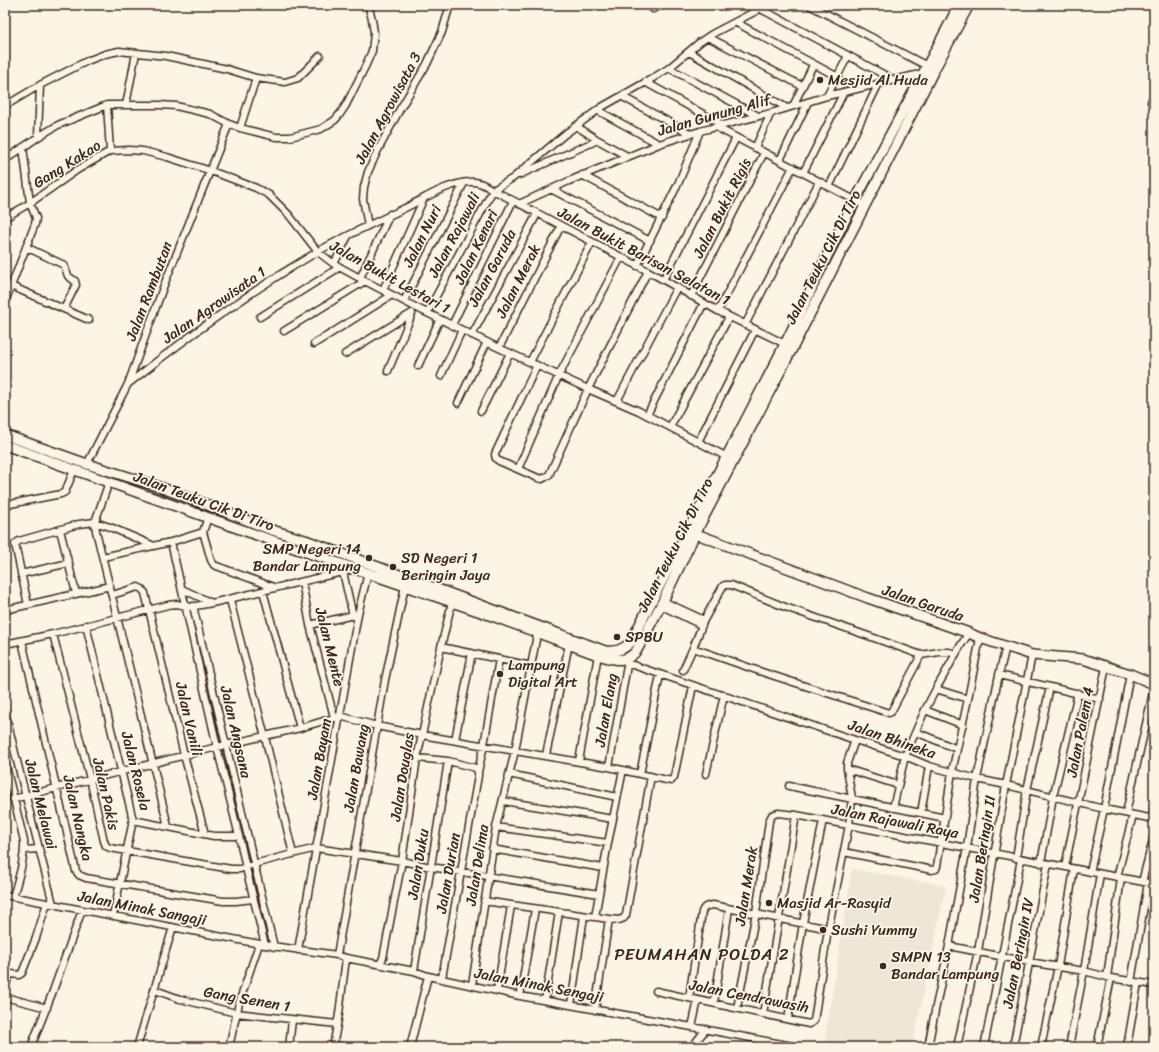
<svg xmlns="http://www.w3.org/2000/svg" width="1159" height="1052" font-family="Sriracha,sans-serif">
<rect width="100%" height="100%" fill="#fcf5e5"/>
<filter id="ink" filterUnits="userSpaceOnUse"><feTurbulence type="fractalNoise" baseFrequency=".025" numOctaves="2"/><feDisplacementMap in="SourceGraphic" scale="8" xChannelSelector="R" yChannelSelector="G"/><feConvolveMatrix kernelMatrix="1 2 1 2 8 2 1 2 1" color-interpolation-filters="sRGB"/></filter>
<g filter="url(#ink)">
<path fill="#eee6d6" d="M852 869 946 886 912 1047H824Z"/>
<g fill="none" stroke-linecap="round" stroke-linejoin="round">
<defs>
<path id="street" d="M809 5 929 67
M759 8 894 80
M653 9 661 5
M735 22 838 77
M708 37 802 86
M689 52 787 108
M669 68 758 116
M645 82 723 125
M1154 94 1151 102 1154 103
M621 96 691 134
M827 96 848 56
M107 105 110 151
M126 105 136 53
M5 106 40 85 87 61 105 54 119 51 166 56 227 69 256 78 285 82 298 78 320 56
M793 106 813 65
M597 110 659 144
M576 126 598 140 627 156
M716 127 864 205
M240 128 256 78
M38 137 40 85
M755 148 771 113
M5 160 38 137 58 125 107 105H159L176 106 210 114 229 124 240 128 276 137H290L321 129 335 120 340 114 346 105 365 67 372 51 374 33 372 19 368 5
M780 160 808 102
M803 173 844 92
M519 175 598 140
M582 175 662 218
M829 187 879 83
M551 189 650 241
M519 204 569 181 659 144 700 131 771 113 827 96 924 73
M5 218 30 203 77 170 110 151 129 150 143 151 167 157 211 171 256 188 269 195 289 215 318 252 334 264 365 281 417 308 499 348 588 389 639 411 727 457
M368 226 363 199 364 187 368 172 378 150 400 109 427 64 442 32 450 5
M26 247 64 265 68 276 75 281 76 285 64 309
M334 264 348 236
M637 266 678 184 700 131
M360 278 390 214
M663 280 736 138
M11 286 89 320
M383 290 424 198
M691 296 764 153
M404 301 464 183
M5 302 35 224 36 218 30 203 23 147
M718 311 793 167
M427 313 493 190 648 271 718 311 787 345
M260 317 340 267
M452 325 513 201
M745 325 819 182
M284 331 365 281
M472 335 537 214
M314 344 392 295
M499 348 561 226
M345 354 412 313
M530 362 592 242
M537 365 495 454C495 458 496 459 499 461L538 478 542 479 549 475 588 389 648 271
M418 366 440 319
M388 371 412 314
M441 376 462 330
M128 384C188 336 251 291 317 252 345 236 374 223 403 209 424 199 447 183 470 182 479 181 486 186 493 190L513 178 565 134 602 107 653 78 669 68 700 42 712 34 756 11 762 5
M617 401 677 287
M458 403 487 342
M481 411 510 353
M647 415 704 303
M670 427 729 317
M698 442 755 330
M87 464 128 384 164 285 229 124
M518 469 559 375 621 257
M109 482 95 522 96 531 168 826
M5 505 61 494 65 492 74 470
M60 530 76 593
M203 532 211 560 214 565 276 588
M171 542 217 747 239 836 246 868 265 945
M103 557 171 542 203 532 208 517
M343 572 353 616
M21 574 69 563
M302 582 310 625 334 717
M182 589 212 603
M263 591 300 728
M112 595 138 587 142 589 145 593 184 755 205 834
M230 600 265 737 293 854
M663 601 704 620
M28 605 15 544 19 541 79 524 95 522 110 527 154 546
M660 605 701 625
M193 606 274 947
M5 610 110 586
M86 625 133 820 214 836H239
M310 625 358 614
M53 634 90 779 104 841 106 846 110 848 231 869H240L254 864 316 848 402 861 431 867 599 894
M22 641 76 871 79 875 86 878 223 901H236L253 899
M5 644 53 634 168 605 177 604 190 607 212 603 355 569
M441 647 532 666
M921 655 891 712 889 713 762 672 693 648 704 620 723 586 725 585H731L785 607 877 639 921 655 939 652H949L956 654
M627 663 855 740 905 756 929 766 977 779 1006 785 1104 809 1154 819
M683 670 693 648
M999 675 1050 687 1100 699
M936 689 968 699
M925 710 963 725
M5 711C20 776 37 839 53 904
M916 732 957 749
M455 740 472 653
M546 755 569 644
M417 758 448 761 476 768 478 772
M579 761 598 655
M5 762 24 841C25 860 18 879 13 897
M609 767 628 660
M847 769 898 785
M509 774 617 797
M640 774 660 675
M706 774 724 695
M789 786 945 818
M13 799 217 747 300 728 340 716 377 726 422 735 609 767 671 781 674 777 693 686
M503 801 613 819
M893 808 905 756 925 710 936 689 961 645 969 633
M921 813 929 766
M1126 813 1154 688
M1152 818 1154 807
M496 827 608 843
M492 849 603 868
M25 850 39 849
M844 852 932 870 936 869 937 866 952 772 968 699 980 638
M1016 858 1027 790 1050 687
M1041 863 1053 797 1078 693
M1065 867 1106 667
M1090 872 1104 809 1130 674
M1117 877 1133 815
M1142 882 1154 836
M5 895 265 945 337 955 346 958 414 971 428 976 520 996 692 1027 798 1047
M484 901 609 919 619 920 624 918 626 915 651 776
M113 916 133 820
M595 917 608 843 623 770
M949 946 1029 962 1084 971 1111 978 1154 985
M298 950 358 614 368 573
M337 955 385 680 405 586
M380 964 383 958 402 861 417 758 422 735 441 647 453 598
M414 971 448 761
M1107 977 1121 878
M442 978 478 776V772L484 745 499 659
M1131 982 1148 883
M472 985 496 827 515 751 538 629
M5 987 9 976 11 974 19 975 22 973 36 938 47 903
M155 990 180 999 236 1013 337 1024
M497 990 511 906
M656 991 809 1024 814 1021 827 936 849 825 852 798 847 769V763L855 740
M520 996 535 909
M5 997 47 1008
M689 998 702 912C704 906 707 906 713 905L829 929
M545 1000 559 912
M714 1003 729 909
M571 1005 584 916
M737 1008 756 913 769 821 772 815 778 813 796 815 1154 884
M595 1010 609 919
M763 1014 796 815
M788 1019 803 923 823 820
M692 1027 698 1000
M333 1045 346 1047
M31 1047 53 991 82 910
M137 1047 173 927
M229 1047 239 1003 259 944
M289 1047 292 1020
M333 1047 339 1014 346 958
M410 1047 428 976
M692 1047 706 1029
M928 1047 936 1006 949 946 967 847 977 779 999 675 1006 646
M957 1047 978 951 1006 785 1032 655
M984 1047 1021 859
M1013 1047 1048 864
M1041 1047 1058 966 1074 869
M1069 1047 1084 971 1100 874
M1097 1047 1111 978
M1127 1047 1138 983"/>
<path id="secondary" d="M5 435 87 464 151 484 187 497 272 530 305 540 605 651C616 652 623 650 631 642 681 542 734 444 785 344 809 296 830 246 856 199 890 134 926 70 959 5
M5 445 265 538 487 614 598 655C613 659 626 665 637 650L663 601 695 534 793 347 934 70 969 5
M691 532 868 598 969 633 980 638 1032 655 1083 659 1130 674 1154 684"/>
</defs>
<use href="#street" stroke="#3b2a1e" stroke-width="9"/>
<use href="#secondary" stroke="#3b2a1e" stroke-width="12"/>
<use href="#street" stroke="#fcf5e5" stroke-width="6"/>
<use href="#secondary" stroke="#fcf5e5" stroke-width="9"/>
</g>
</g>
<g fill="#3b2a1e" stroke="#fcf5e5" stroke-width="1.5">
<circle cx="820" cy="80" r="4"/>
<circle cx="369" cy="558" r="4"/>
<circle cx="393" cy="567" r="4"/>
<circle cx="617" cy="637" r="4"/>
<circle cx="500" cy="674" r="4"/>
<circle cx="769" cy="903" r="4"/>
<circle cx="823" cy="930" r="4"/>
<circle cx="883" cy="966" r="4"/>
</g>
<g text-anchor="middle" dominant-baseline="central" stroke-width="3.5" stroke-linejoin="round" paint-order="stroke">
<g font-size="15" fill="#3b2a1e" stroke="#fcf5e5" text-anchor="start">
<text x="828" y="80">Mesjid Al Huda</text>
<text x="361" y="549" text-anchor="end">SMP Negeri 14<tspan x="361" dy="17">Bandar Lampung</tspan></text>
<text x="401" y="558">SD Negeri 1<tspan x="401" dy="17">Beringin Jaya</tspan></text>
<text x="625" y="637">SPBU</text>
<text x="508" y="665">Lampung<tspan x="508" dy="17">Digital Art</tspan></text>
<text x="777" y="903">Masjid Ar-Rasyid</text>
<text x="831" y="930">Sushi Yummy</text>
<text x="891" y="957">SMPN 13<tspan x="891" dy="17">Bandar Lampung</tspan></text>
</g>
<g font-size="15" fill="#3b2a1e" stroke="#fcf5e5">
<text transform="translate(388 108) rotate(-62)">Jalan Agrowisata 3</text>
<text transform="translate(714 115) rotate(-16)">Jalan Gunung Alif</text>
<text transform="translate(67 164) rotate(-32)">Gang Kakao</text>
<text transform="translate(722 208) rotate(-63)">Jalan Bukit Rigis</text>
<text transform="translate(454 235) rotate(-62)">Jalan Rajawali</text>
<text transform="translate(422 236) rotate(-63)">Jalan Nuri</text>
<text transform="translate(476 247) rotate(-64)">Jalan Kenari</text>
<text transform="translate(644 256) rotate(28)">Jalan Bukit Barisan Selatan 1</text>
<text transform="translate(823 257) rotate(-63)">Jalan Teuku Cik Di Tiro</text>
<text transform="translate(492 268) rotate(-62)">Jalan Garuda</text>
<text transform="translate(390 277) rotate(29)">Jalan Bukit Lestari 1</text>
<text transform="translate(518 281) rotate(-63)">Jalan Merak</text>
<text transform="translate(149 291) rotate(-69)">Jalan Rambutan</text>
<text transform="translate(214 305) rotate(-35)">Jalan Agrowisata 1</text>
<text transform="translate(204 501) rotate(20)">Jalan Teuku Cik Di Tiro</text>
<text transform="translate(675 545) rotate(-63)">Jalan Teuku Cik Di Tiro</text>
<text transform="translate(923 603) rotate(19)">Jalan Garuda</text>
<text transform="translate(330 647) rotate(76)">Jalan Mente</text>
<text transform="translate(606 710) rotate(-80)">Jalan Elang</text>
<text transform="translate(189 719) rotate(77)">Jalan Vanili</text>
<text transform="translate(236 732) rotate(77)">Jalan Angsana</text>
<text transform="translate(1080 732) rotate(-79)">Jalan Palem 4</text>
<text transform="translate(892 739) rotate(19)">Jalan Bhineka</text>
<text transform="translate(319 759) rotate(-80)">Jalan Bayam</text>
<text transform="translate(356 768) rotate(-80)">Jalan Bawang</text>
<text transform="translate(136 771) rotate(76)">Jalan Rosela</text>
<text transform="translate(402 777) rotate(-81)">Jalan Douglas</text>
<text transform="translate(106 794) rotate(77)">Jalan Pakis</text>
<text transform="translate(41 804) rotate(76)">Jalan Melawai</text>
<text transform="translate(78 818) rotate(77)">Jalan Nangka</text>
<text transform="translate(895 821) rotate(11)">Jalan Rajawali Raya</text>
<text transform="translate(982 849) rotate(-81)">Jalan Beringin II</text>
<text transform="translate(418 864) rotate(-81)">Jalan Duku</text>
<text transform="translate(477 865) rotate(-81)">Jalan Delima</text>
<text transform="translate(448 873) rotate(-80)">Jalan Durian</text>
<text transform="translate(746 886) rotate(-81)">Jalan Merak</text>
<text transform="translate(142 908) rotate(11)">Jalan Minak Sangaji</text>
<text transform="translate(1018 953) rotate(-79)">Jalan Beringin IV</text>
<text transform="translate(539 985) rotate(11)">Jalan Minak Sengaji</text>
<text transform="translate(749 996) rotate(11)">Jalan Cendrawasih</text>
<text transform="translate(247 999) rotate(10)">Gang Senen 1</text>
</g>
<g font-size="17" letter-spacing="1" fill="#3b2a1e" stroke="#fcf5e5">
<text x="702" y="954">PEUMAHAN POLDA 2</text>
</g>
</g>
<rect width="1159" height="1052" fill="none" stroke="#fcf5e5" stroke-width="20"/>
<rect x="10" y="10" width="1139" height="1032" fill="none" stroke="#3b2a1e" stroke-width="1.5" filter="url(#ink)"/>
</svg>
